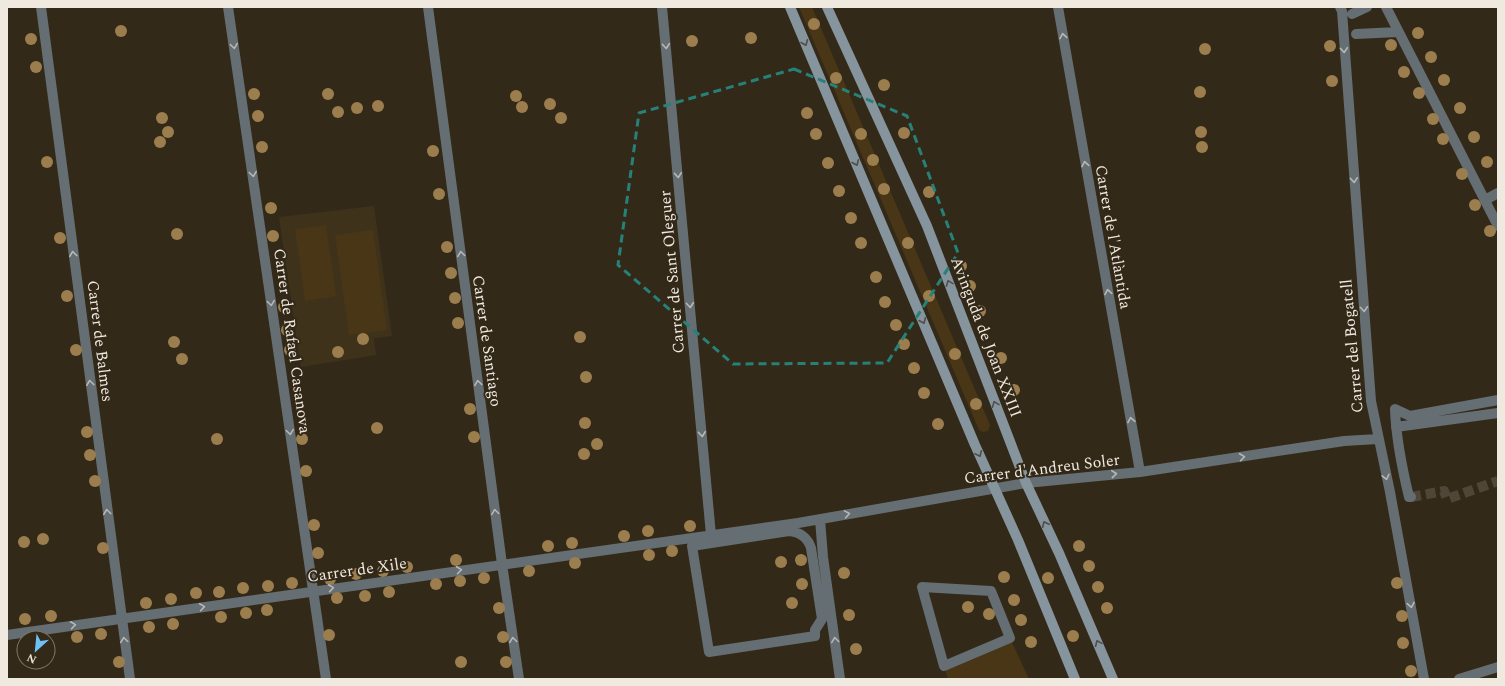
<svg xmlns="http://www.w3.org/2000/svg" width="1505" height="686" font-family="Spectral,serif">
<rect width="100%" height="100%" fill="#332919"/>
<path fill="#3f321b" d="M374 206 392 336 374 338 376 355 301 367 279 217Z"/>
<path fill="#493617" d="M799 7H812L990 425 988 431 983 432 979 430Z
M326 225 336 296 305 301 295 229Z
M373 230 387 330 349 335 335 235Z
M1010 638 1029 679H948L944 666Z"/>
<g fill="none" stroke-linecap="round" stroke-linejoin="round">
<path stroke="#4f4637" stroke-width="10" stroke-dasharray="10 5" stroke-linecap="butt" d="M1411 497 1444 491 1447 499 1498 481"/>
<path stroke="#656e73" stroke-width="10" d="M41 7 130 679
M228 7 326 679
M428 7 502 564 519 679
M662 7 711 535
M1058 7 1140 472
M1340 7 1342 11 1371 401 1390 492 1424 679
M1386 7 1498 226
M1352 14 1367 7
M1356 34 1398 32
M1485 200 1498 193
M1396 427 1498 413
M1411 497H1409C1402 468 1396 438 1395 409L1410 416 1498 400
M820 519 823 557 840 679
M789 531C800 532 808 538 811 548L822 619 815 630V636L709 652 692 546Z
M922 587 991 591 1010 638 944 666Z
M7 635 798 523 1026 483 1140 472 1344 441 1378 439
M1459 679 1498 667"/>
<path stroke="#86949d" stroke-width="10" d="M790 7 975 445 1018 540 1075 679
M827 7 927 226 1026 483 1059 553 1113 679"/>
</g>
<g fill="#9c7e4e">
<circle cx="814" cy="24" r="6"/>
<circle cx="121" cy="31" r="6"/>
<circle cx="1418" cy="33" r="6"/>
<circle cx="751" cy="38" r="6"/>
<circle cx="31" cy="39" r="6"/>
<circle cx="692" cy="41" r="6"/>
<circle cx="1391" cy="45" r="6"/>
<circle cx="1330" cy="46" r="6"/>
<circle cx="1205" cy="49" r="6"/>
<circle cx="1431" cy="57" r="6"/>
<circle cx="36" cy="67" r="6"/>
<circle cx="1404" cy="72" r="6"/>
<circle cx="836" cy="78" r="6"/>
<circle cx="1444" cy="80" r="6"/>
<circle cx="1332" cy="81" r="6"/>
<circle cx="884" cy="85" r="6"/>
<circle cx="1200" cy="92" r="6"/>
<circle cx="1419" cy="93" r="6"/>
<circle cx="254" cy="94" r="6"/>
<circle cx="328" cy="94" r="6"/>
<circle cx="516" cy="96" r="6"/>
<circle cx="550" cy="104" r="6"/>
<circle cx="378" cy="106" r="6"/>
<circle cx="522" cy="107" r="6"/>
<circle cx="357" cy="108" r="6"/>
<circle cx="1460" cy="108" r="6"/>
<circle cx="338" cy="112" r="6"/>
<circle cx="807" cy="113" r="6"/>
<circle cx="258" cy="116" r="6"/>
<circle cx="162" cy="118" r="6"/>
<circle cx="561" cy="118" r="6"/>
<circle cx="1433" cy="119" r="6"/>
<circle cx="168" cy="132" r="6"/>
<circle cx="1201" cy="132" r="6"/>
<circle cx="904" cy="133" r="6"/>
<circle cx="816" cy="134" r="6"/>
<circle cx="861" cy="134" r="6"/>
<circle cx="1474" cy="137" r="6"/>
<circle cx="1443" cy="139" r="6"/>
<circle cx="160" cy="142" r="6"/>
<circle cx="262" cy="147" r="6"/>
<circle cx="1202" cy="147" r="6"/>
<circle cx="433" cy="151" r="6"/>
<circle cx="873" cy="160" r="6"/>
<circle cx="47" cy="162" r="6"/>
<circle cx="1487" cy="162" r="6"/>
<circle cx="828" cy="163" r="6"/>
<circle cx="1462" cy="174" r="6"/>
<circle cx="884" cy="189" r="6"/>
<circle cx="839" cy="191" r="6"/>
<circle cx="929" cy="192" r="6"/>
<circle cx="439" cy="194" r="6"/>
<circle cx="1475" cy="205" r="6"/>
<circle cx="271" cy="208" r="6"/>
<circle cx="851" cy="218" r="6"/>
<circle cx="1490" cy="231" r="6"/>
<circle cx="177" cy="234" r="6"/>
<circle cx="273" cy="236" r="6"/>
<circle cx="60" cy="238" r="6"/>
<circle cx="861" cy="243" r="6"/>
<circle cx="908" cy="243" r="6"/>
<circle cx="447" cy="247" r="6"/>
<circle cx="961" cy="266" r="6"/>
<circle cx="451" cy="273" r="6"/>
<circle cx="876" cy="277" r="6"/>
<circle cx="970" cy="286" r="6"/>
<circle cx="67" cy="296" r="6"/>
<circle cx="929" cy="296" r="6"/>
<circle cx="455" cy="298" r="6"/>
<circle cx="885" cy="302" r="6"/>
<circle cx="284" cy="307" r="6"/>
<circle cx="980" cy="311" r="6"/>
<circle cx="458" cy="323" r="6"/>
<circle cx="896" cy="325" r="6"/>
<circle cx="287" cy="330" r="6"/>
<circle cx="580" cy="337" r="6"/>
<circle cx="363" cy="339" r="6"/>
<circle cx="174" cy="342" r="6"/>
<circle cx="904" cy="344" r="6"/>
<circle cx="76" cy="350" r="6"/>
<circle cx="290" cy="350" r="6"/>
<circle cx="338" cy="352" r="6"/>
<circle cx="955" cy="354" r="6"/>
<circle cx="1001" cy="358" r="6"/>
<circle cx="182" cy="359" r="6"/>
<circle cx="914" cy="368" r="6"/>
<circle cx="586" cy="377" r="6"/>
<circle cx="1014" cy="390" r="6"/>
<circle cx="924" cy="393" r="6"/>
<circle cx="976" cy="404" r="6"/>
<circle cx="470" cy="409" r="6"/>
<circle cx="585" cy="423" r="6"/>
<circle cx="938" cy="424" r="6"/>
<circle cx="377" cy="428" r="6"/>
<circle cx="87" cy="432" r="6"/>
<circle cx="474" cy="437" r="6"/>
<circle cx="217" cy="439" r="6"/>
<circle cx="302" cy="439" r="6"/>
<circle cx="597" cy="444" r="6"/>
<circle cx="584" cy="454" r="6"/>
<circle cx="90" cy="455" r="6"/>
<circle cx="306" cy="471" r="6"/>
<circle cx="95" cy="481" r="6"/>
<circle cx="314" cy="525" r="6"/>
<circle cx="690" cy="526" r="6"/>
<circle cx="648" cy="531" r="6"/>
<circle cx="624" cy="536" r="6"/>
<circle cx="43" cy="539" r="6"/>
<circle cx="24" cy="542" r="6"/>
<circle cx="572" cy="543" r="6"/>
<circle cx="548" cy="546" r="6"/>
<circle cx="1079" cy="546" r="6"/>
<circle cx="103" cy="548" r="6"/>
<circle cx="672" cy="551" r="6"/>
<circle cx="318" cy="553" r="6"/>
<circle cx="649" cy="555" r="6"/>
<circle cx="456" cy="560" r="6"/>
<circle cx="801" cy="560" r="6"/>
<circle cx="781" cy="562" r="6"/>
<circle cx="575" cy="563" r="6"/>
<circle cx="1089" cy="566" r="6"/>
<circle cx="407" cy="567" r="6"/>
<circle cx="383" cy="571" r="6"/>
<circle cx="529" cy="571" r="6"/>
<circle cx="844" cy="573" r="6"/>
<circle cx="356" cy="574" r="6"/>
<circle cx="1004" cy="577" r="6"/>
<circle cx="484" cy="578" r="6"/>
<circle cx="1048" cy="578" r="6"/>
<circle cx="330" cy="579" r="6"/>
<circle cx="460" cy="581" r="6"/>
<circle cx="292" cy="583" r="6"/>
<circle cx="1397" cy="583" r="6"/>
<circle cx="436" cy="584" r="6"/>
<circle cx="802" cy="584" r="6"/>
<circle cx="268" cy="586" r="6"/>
<circle cx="1098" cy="587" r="6"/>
<circle cx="243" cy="588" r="6"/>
<circle cx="219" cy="592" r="6"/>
<circle cx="389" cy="592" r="6"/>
<circle cx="196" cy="593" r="6"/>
<circle cx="365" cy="596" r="6"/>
<circle cx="337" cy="598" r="6"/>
<circle cx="171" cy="599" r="6"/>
<circle cx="1014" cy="600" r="6"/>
<circle cx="146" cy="603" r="6"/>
<circle cx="792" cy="603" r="6"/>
<circle cx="968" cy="607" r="6"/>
<circle cx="499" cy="608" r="6"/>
<circle cx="1107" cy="608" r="6"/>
<circle cx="267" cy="610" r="6"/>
<circle cx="246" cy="613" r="6"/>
<circle cx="989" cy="614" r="6"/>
<circle cx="849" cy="615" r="6"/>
<circle cx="51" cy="616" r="6"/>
<circle cx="1402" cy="616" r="6"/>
<circle cx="221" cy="617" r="6"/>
<circle cx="25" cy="619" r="6"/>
<circle cx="1021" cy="620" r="6"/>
<circle cx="173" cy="624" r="6"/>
<circle cx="149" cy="627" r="6"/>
<circle cx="101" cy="634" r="6"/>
<circle cx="329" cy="635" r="6"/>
<circle cx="1073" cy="636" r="6"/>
<circle cx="77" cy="637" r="6"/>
<circle cx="503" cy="637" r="6"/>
<circle cx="1031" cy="642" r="6"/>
<circle cx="1403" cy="643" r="6"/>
<circle cx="856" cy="649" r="6"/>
<circle cx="119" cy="662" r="6"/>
<circle cx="461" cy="662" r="6"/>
<circle cx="506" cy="662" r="6"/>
<circle cx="1411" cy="671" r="6"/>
</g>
<defs><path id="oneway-chevron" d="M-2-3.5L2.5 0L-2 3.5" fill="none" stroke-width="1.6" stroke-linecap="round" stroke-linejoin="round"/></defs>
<g stroke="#b8b8b4">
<use href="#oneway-chevron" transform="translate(1063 36) rotate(-100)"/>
<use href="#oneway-chevron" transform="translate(234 46) rotate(82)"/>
<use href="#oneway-chevron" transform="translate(666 46) rotate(85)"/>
<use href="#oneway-chevron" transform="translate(1344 50) rotate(86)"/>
<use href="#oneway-chevron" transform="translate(1085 164) rotate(-100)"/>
<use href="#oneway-chevron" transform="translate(253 174) rotate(82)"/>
<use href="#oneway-chevron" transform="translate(678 175) rotate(85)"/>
<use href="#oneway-chevron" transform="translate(1354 180) rotate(86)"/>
<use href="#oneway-chevron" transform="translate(73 254) rotate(-97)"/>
<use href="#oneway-chevron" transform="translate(461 254) rotate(-98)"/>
<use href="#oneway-chevron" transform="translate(1108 292) rotate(-100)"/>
<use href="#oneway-chevron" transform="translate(271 303) rotate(82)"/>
<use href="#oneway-chevron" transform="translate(690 305) rotate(85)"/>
<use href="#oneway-chevron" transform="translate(1364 309) rotate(86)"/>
<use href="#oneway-chevron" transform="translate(90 383) rotate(-97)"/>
<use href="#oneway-chevron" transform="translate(478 383) rotate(-98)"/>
<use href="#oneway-chevron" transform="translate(1131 420) rotate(-100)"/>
<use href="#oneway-chevron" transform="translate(290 432) rotate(82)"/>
<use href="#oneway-chevron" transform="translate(702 434) rotate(85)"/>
<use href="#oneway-chevron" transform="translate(1242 457) rotate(-8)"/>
<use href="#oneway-chevron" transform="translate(1114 474) rotate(-5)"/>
<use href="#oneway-chevron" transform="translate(1386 477) rotate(77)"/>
<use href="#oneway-chevron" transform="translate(107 512) rotate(-97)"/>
<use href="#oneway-chevron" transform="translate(495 512) rotate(-98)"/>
<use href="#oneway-chevron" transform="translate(847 514) rotate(-10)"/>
<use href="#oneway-chevron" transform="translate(459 570) rotate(-8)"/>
<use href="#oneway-chevron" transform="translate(331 588) rotate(-8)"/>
<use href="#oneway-chevron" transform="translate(1411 605) rotate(80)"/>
<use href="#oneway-chevron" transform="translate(202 607) rotate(-8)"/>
<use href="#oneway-chevron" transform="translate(73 625) rotate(-8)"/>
<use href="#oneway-chevron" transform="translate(124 640) rotate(-98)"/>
<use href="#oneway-chevron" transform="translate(513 640) rotate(-98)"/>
<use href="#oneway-chevron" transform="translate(835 640) rotate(-98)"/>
</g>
<g stroke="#504e47">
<use href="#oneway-chevron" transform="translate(805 43) rotate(67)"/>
<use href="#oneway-chevron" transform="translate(856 163) rotate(67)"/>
<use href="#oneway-chevron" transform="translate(949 283) rotate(-111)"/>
<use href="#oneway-chevron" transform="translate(923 321) rotate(67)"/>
<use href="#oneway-chevron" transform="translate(995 404) rotate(-111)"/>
<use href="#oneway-chevron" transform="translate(979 454) rotate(65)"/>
<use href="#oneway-chevron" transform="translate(1045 524) rotate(-115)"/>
<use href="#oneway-chevron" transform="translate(1098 643) rotate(-114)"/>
</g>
<path fill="none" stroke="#268279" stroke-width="3" stroke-dasharray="8 5" stroke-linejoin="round" d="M794 69 907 116 958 253 887 363 733 364 618 265 639 113Z"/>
<g text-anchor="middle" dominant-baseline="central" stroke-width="4" stroke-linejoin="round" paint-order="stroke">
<g font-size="16" fill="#f0e9df" stroke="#332919">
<text transform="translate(1113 237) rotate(80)">Carrer de l'Atlàntida</text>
<text transform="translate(672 272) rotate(-95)">Carrer de Sant Oleguer</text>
<text transform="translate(986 337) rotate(69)">Avinguda de Joan XXIII</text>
<text transform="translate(100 341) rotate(83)">Carrer de Balmes</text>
<text transform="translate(292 341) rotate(82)">Carrer de Rafael Casanova</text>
<text transform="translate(487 341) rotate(82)">Carrer de Santiago</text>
<text transform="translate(1352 346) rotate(-95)">Carrer del Bogatell</text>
<text transform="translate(1042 469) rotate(-7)">Carrer d'Andreu Soler</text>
<text transform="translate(357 570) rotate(-8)">Carrer de Xile</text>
</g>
</g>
<rect width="1505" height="686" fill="none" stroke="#f0e9df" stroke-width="16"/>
<g transform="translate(36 650) rotate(207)"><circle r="19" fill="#332919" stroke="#7f7668"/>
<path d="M0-3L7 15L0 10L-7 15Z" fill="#6dc2f3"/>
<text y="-6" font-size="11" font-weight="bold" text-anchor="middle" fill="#f0e9df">N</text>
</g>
</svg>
